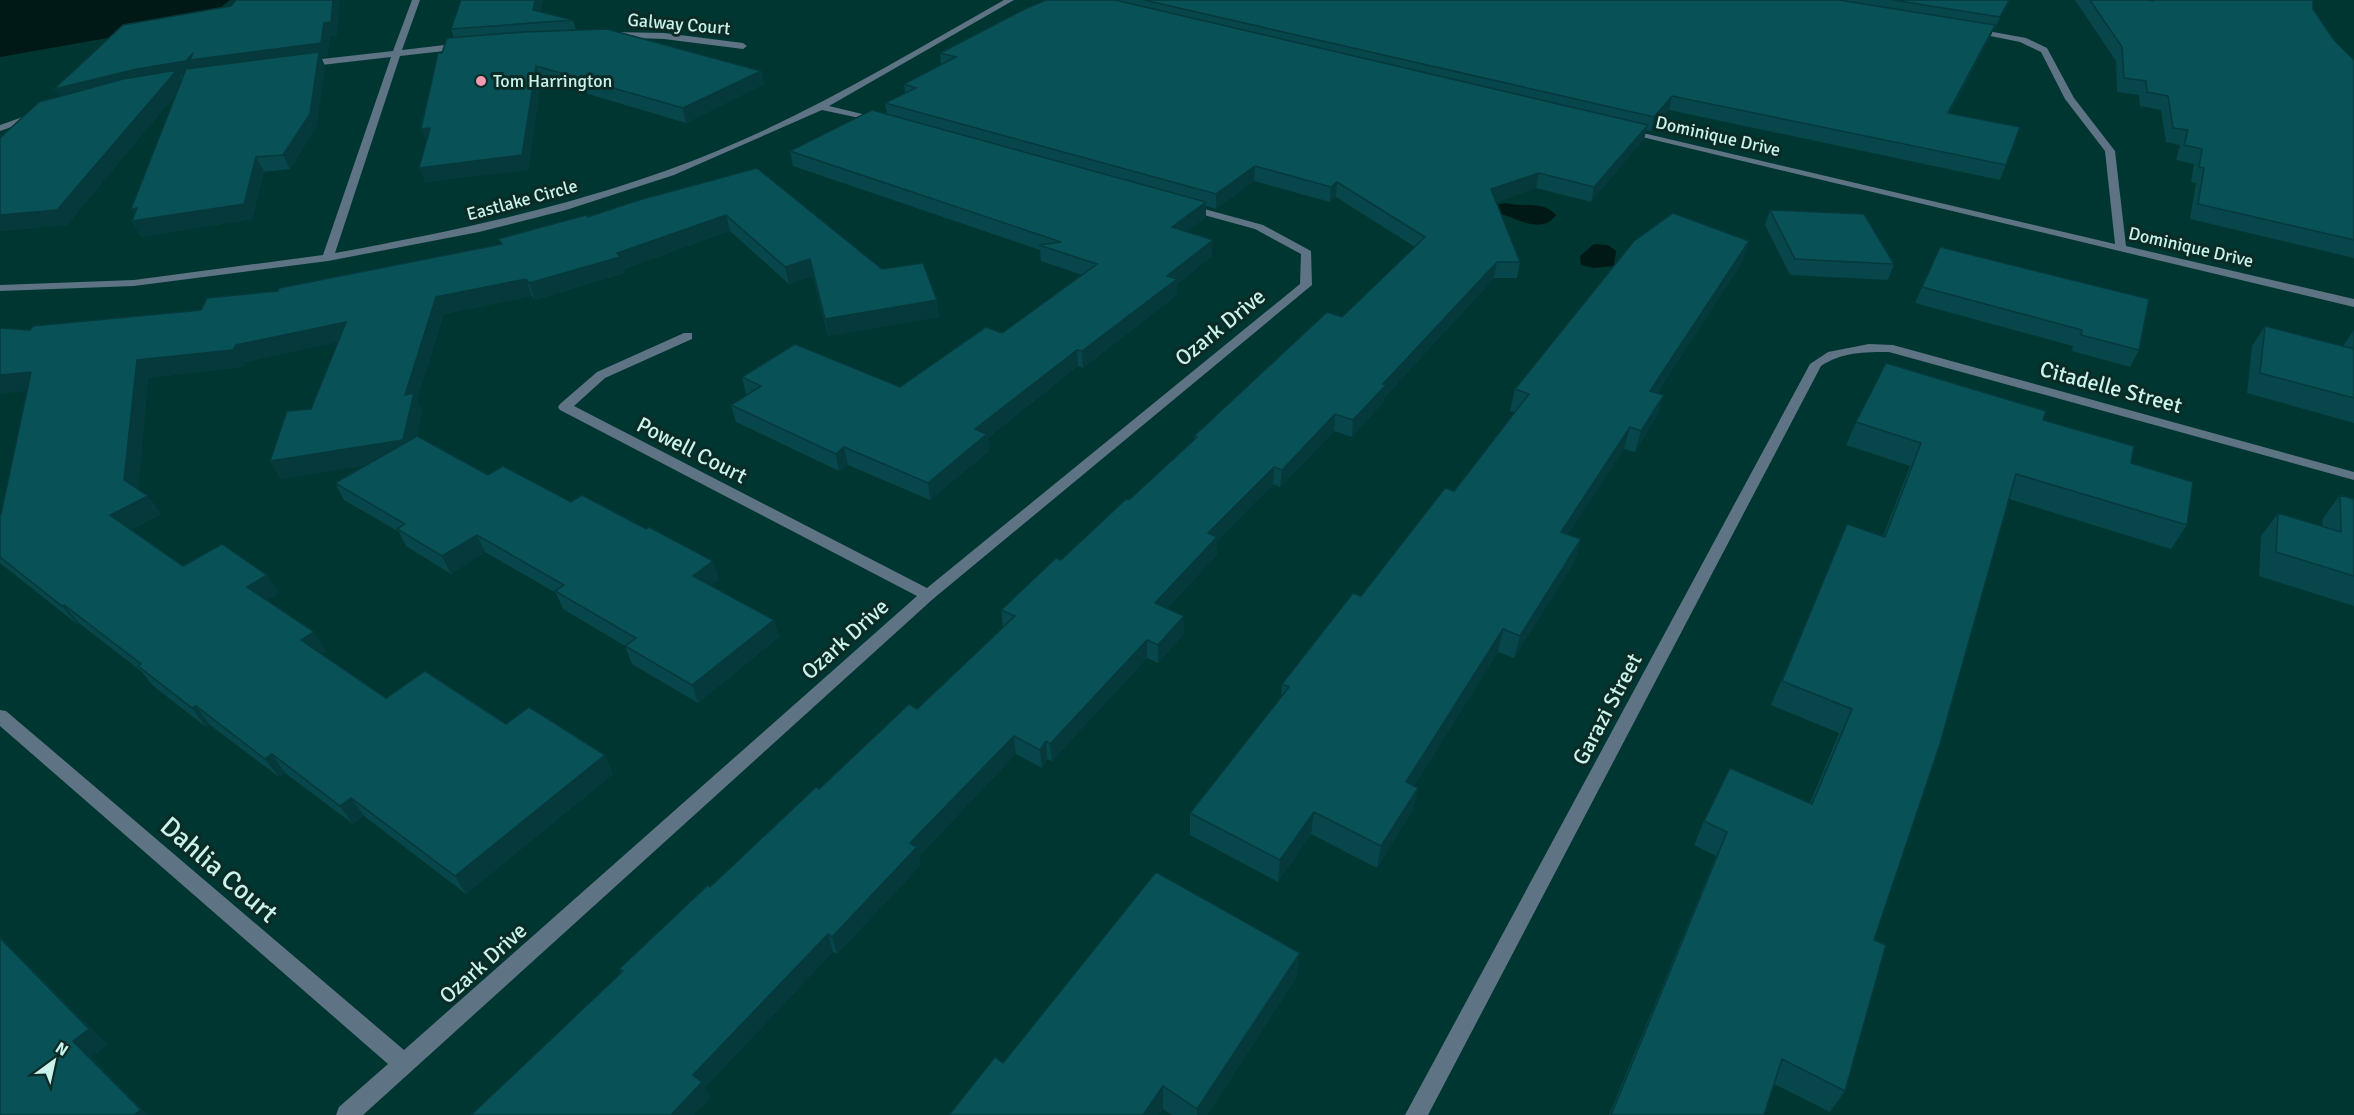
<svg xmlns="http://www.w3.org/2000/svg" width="2354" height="1115" font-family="Signika,sans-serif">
<rect width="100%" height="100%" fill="#003631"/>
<path fill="#011916" d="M0 0H230L216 11 164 28 0 57Z
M1506 203C1523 208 1543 200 1556 215 1541 236 1516 217 1497 213L1495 205Z
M1594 244 1608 245 1616 251 1614 266 1593 268 1581 265 1580 256Z"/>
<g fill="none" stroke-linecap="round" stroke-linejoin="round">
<path fill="#5e7384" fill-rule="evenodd" d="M412 0H420L402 50 462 43 466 46 462 49 400 56 335 253C448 232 556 210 665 171 785 129 894 62 1004 0H1014L829 106 883 119V123L822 110 674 175 566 210 479 232 328 261 134 286 0 291V285L134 280 323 255 391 57 304 67 300 64 304 61 393 51Z
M1971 28 2026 38 2047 48 2074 98 2115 151 2126 246 2354 299V307L1621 132 1626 129 2115 244 2105 151 2065 99 2041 52 2020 42 1971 32Z
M612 32 664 33 743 43 747 46 743 49 664 39 609 37 608 35Z
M37 112 42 115 40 117 0 131V125Z
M1186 204 1263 225 1311 251 1312 285 933 599 363 1115H336L339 1107 388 1064 0 726V710L6 711 404 1050 917 596 560 410 558 407 560 404 597 372 684 333H692V339L605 378 574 406 927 588 1300 284 1301 254 1255 229 1182 209 1181 207Z
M1869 344 1893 345 2354 472V480L1889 352C1864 352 1842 352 1821 366L1428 1115H1405L1810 364 1828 352Z"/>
</g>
<path fill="#07464a" d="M461 0H543L540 11 573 20 576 30 761 71 764 84 686 123 541 80 528 170 425 182 426 142 454 38 451 29Z
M1046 0H2010L1994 30H1993L1990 38 1950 113 2006 165 2000 180 1669 110 1651 131 1646 130 1644 139 1591 202 1536 188 1496 202 1520 262 1517 278H1494L1384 398V402L1352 437 1334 431 1280 487 1273 484 1217 541V555L1167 608 1184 616V634L1158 663 1147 658 1052 761 1047 759 1042 768 1016 754 919 856 921 865 837 954 833 952 705 1087 710 1098 694 1115H471L621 973 619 969 819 789 917 709 1003 627 1001 610 1061 560 1129 500 1194 441V436L1342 317 1415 247 1336 197 1330 202 1254 181 1216 209 1206 206V217L1186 232 1212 256 1177 284V295L1083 368 1078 366 988 438 989 451 930 500 848 465 839 471 736 422 731 405 747 394H746L742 377 900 387 1002 333 1082 275 1041 261 1040 250 793 166 790 151 887 114 885 103 905 93 904 84 941 65 940 53Z
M2075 0H2313V9L2334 40 2354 60V258L2190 219 2196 183 2191 182 2194 164 2176 160 2180 145 2166 142 2161 110 2140 106 2139 95 2117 92 2116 61Z
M123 25 337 35 330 36 327 56 321 57 325 66 316 128 290 169 264 172 252 219 141 237 132 221 176 94 67 225 0 231V138L58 97Z
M757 168 882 269 937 300 939 317 828 336 813 276 789 284 730 231 624 269 625 273 535 300 532 296 444 314 417 400 422 411 417 437 488 475 571 502 719 579 710 585 774 620 779 637 698 703 632 664 625 646 563 609 556 593 485 552 451 574 406 546 399 532 344 500 335 483 366 465 281 479 270 461 311 409 338 342 245 362 243 367 148 378 138 489 148 496 161 514 131 530 183 566 267 575 279 593 267 600 326 651 321 654 386 698 506 724 605 755 613 774 466 894 364 816 353 824 285 773 279 777 210 725 206 727 152 685 142 672 79 623 77 624 0 563V515L1 514 27 391 30 330 201 310 278 291 501 244 498 239 588 217Z
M1770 210 1894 264 1888 280 1790 275 1765 225Z
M1749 241 1743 261 1657 393V416L1635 452 1624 449 1568 534 1581 539 1575 561 1514 658 1498 652 1414 786 1418 788 1413 810 1377 868 1311 834 1278 882 1190 835V813L1281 698 1282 684 1454 491 1515 412 1510 411 1515 389Z
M1922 287 2149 299 2139 350 2130 367 2072 351 2073 346 1915 303Z
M2265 326 2343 346 2354 330V423L2247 393 2252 346Z
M2043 420 2131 463 2187 525 2171 549 2009 499 1874 940 1845 1091 1830 1112 1774 1084 1764 1115H1609L1716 856 1694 845 1704 821 1810 803 1839 733 1771 705 1847 524 1883 536 1910 466 1846 445 1856 422Z
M2340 495 2354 499V606L2259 576 2261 536 2278 513 2322 526 2323 518Z
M1297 977 1207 1115H1172L1163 1109 1003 1063Z"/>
<path fill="#06393c" d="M333 0H340L337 35 330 36 327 56 321 57 325 66 316 128 290 169 283 155 193 74 180 76 184 84 67 225 0 231V215L62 103 54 89 193 53 324 23Z
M535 0H543L537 23 533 10Z
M2009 0H2010L1994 30 2000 17Z
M1995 25 1990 38 1942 127 1948 113Z
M536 66 541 80 528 170 425 182 419 168Z
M761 71 764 84 686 123 683 108Z
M1672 96 1669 110 1651 131 1654 117Z
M1648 125 1644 139 1591 202 1594 187Z
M430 128 427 144 421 129Z
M256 157 264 172 252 219 141 237 132 221H137L131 209Z
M1255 166 1254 181 1216 209V194Z
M1539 173 1536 188 1489 204 1491 189Z
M1337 182 1336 197 1330 202 1331 187Z
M1206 202V217L1172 243V227Z
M726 215 730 231 624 269 625 273 535 300 529 283Z
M1213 240 1212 256 1177 284V295L1083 368 1082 351 1167 276Z
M1749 241 1743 261 1644 412 1650 391Z
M810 259 813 276 789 284 785 267Z
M1497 262 1494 278 1384 398V402L1352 437 1353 420 1383 384Z
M526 279 532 296 444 314 417 400 422 411 412 458 281 479 270 461 405 395 436 297Z
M937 300 939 317 828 336 825 319Z
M346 322 354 339 245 362 243 367 148 378 137 498 124 480 137 360 236 345Z
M1077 350 1078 366 988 438 989 451 930 500 928 483 975 429Z
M31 372 44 389 0 394V375Z
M1664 395 1657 416 1635 452 1641 431Z
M1335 414 1334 431 1280 487 1282 470Z
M1630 427 1624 449 1556 554 1561 532Z
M844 447 848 465 839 471 836 454Z
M1274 467 1273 484 1217 541V555L1155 621V603L1208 533Z
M148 496 161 514 123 534 110 515Z
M477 535 485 552 451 574 442 556Z
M1581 539 1575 561 1514 658 1520 636Z
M713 561 719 579 699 594 693 576Z
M267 575 279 593 259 605 247 587Z
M64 605 79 623 77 624 62 606Z
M1184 616V634L1158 663V645Z
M774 620 779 637 698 703 692 685Z
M1503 629 1498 652 1402 805 1406 782Z
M314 632 326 651 313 659 301 640Z
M1147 640V658L1052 761 1050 744Z
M196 706 210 725 206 727 192 708Z
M1014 736 1016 754 919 856 921 865 837 954 832 937 910 843Z
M1046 741 1047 759 1042 768 1040 750Z
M272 754 285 773 279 777 265 759Z
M605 755 613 774 466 894 455 876Z
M1418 788 1413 810 1377 868 1381 846Z
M351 798 364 816 353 824 340 806Z
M1314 812 1311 834 1278 882 1280 860Z
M828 934 833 952 705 1087 710 1098 694 1115H671L693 1075Z
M0 936 108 1045 92 1057 148 1115H134L73 1041 0 938Z
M1300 953 1297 977 1207 1115H1197V1109Z
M1163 1086V1109L1159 1115H1143Z"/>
<path fill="#085156" stroke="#06393c" stroke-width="1.5" d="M236 0H333L331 22 324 23 321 43 190 60 193 53 186 61 137 69 54 89 123 25 231 6Z
M461 0H535L533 10 573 20 451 29Z
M1046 0H1115L1648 125 1594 187 1539 173 1491 189 1520 262H1497L1383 384 1386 385 1353 420 1335 414 1282 470 1274 467 1208 533 1217 537 1155 603 1184 616 1158 645 1147 640 1050 744 1046 741 1040 750 1014 736 910 843 917 847 832 937 828 934 693 1075 702 1082 671 1115H471L623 971 619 969 708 885 710 887 816 787 819 789 909 704 917 709 1015 616 1001 610 1056 558 1061 560 1126 499 1129 500 1197 437 1194 436 1327 312 1342 317 1425 237 1337 182 1331 187 1255 166 1216 194 885 103 916 88 904 84 956 57 940 53 1027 8Z
M1144 0H1839L1995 25 1948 113 2020 127 2006 165 1672 96 1654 117Z
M1893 0H2009L2000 17Z
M2090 0H2148L2153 1V0H2313V9L2334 40 2354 60V240L2198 204 2204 168 2199 167 2202 149 2184 145 2188 130 2173 128 2168 96 2147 92 2146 81 2124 78 2122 47Z
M607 29 761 71 683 108 536 66 522 155 419 168 430 128 421 129 438 53H442L447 38 524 32Z
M319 52 310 114 283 155 256 157 244 204 132 221 137 208 131 209 186 69Z
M177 70 57 210 0 215V138L39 102 123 79Z
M872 110 1206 202 1172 227 1213 240 1167 276 1177 279 1082 351 1077 350 975 429 987 434 928 483 844 447 836 454 731 405 761 386 742 377 795 344 900 387 986 327 1002 333 1097 264 1039 245 1061 242 790 151Z
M757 168 882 269 923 263 937 300 825 319 810 259 785 267 726 215 617 253 620 257 529 283 526 279 436 297 405 395 414 393 403 440 270 461 287 411 311 409 346 322 236 345 233 350 137 360 124 480 148 496 110 515 183 566 222 544 267 575 247 587 314 632 301 640 386 698 425 671 506 724 529 707 605 755 455 876 351 798 340 806 272 754 265 759 196 706 192 708 138 666 141 664 64 605 62 606 0 557V515L1 514 31 372 0 375V328L30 330 33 326 201 310 207 298 278 291 279 288 502 244 498 239 586 215 588 217 639 200Z
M1770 210 1864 214 1894 264 1795 259Z
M1673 213 1749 241 1650 391 1664 395 1641 431 1630 427 1561 532 1581 539 1520 636 1503 629 1406 782 1418 788 1381 846 1314 812 1280 860 1190 813 1289 687 1282 684 1353 593 1361 596 1445 488 1454 491 1529 394 1515 389 1634 241Z
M1940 247 2149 299 2139 350 2081 335 2082 330 1922 287Z
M2265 326 2354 349V330V398L2260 373Z
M1886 363 2046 411 2043 420 2134 446 2131 463 2193 482 2187 525 2016 474 1940 744 1874 940 1886 945 1845 1091 1782 1059 1764 1115H1611L1727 832 1704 821 1730 768 1812 804 1852 709 1782 681 1847 524 1885 537 1921 443 1856 422Z
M417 436 488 475 503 466 571 502 582 495 646 529 649 527 713 561 693 576 774 620 692 685 625 646 636 638 555 591 564 585 477 535 442 556 397 529 405 524 335 483Z
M2340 495 2354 499V576L2276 552 2278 513 2341 532Z
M1156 872 1300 953 1197 1109 1163 1086 1143 1115H949L995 1057 1003 1063Z
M0 938 89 1029 73 1041 141 1110 134 1115H0Z"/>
<circle fill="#f29ab0" stroke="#0c2a26" stroke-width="2" cx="481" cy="81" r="6"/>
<g text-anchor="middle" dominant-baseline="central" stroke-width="6" stroke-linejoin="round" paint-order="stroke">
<g font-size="18" fill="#c9f3eb" stroke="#0c2a26">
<text transform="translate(679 24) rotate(5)">Galway Court</text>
<text transform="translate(1718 136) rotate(13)">Dominique Drive</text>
<text transform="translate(522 200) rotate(-15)">Eastlake Circle</text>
<text transform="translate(2191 247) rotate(13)">Dominique Drive</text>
</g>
<g font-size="18" fill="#c9f3eb" stroke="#0c2a26" text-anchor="start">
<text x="493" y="81">Tom Harrington</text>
</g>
<g font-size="22" fill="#c9f3eb" stroke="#0c2a26">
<text transform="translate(1220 327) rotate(-39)">Ozark Drive</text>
<text transform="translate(2111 387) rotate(15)">Citadelle Street</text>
<text transform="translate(692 450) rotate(27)">Powell Court</text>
<text transform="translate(845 639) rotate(-42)">Ozark Drive</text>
<text transform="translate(1607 709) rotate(-62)">Garazi Street</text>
<text transform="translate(483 963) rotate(-42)">Ozark Drive</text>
</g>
<g font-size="27" fill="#c9f3eb" stroke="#0c2a26">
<text transform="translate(219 870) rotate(41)">Dahlia Court</text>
</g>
</g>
<g transform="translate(54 1061) rotate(33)" stroke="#0c2a26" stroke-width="4.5" paint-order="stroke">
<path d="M0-4.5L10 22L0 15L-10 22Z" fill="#c9f3eb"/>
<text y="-9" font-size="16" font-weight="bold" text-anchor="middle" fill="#c9f3eb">N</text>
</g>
</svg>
